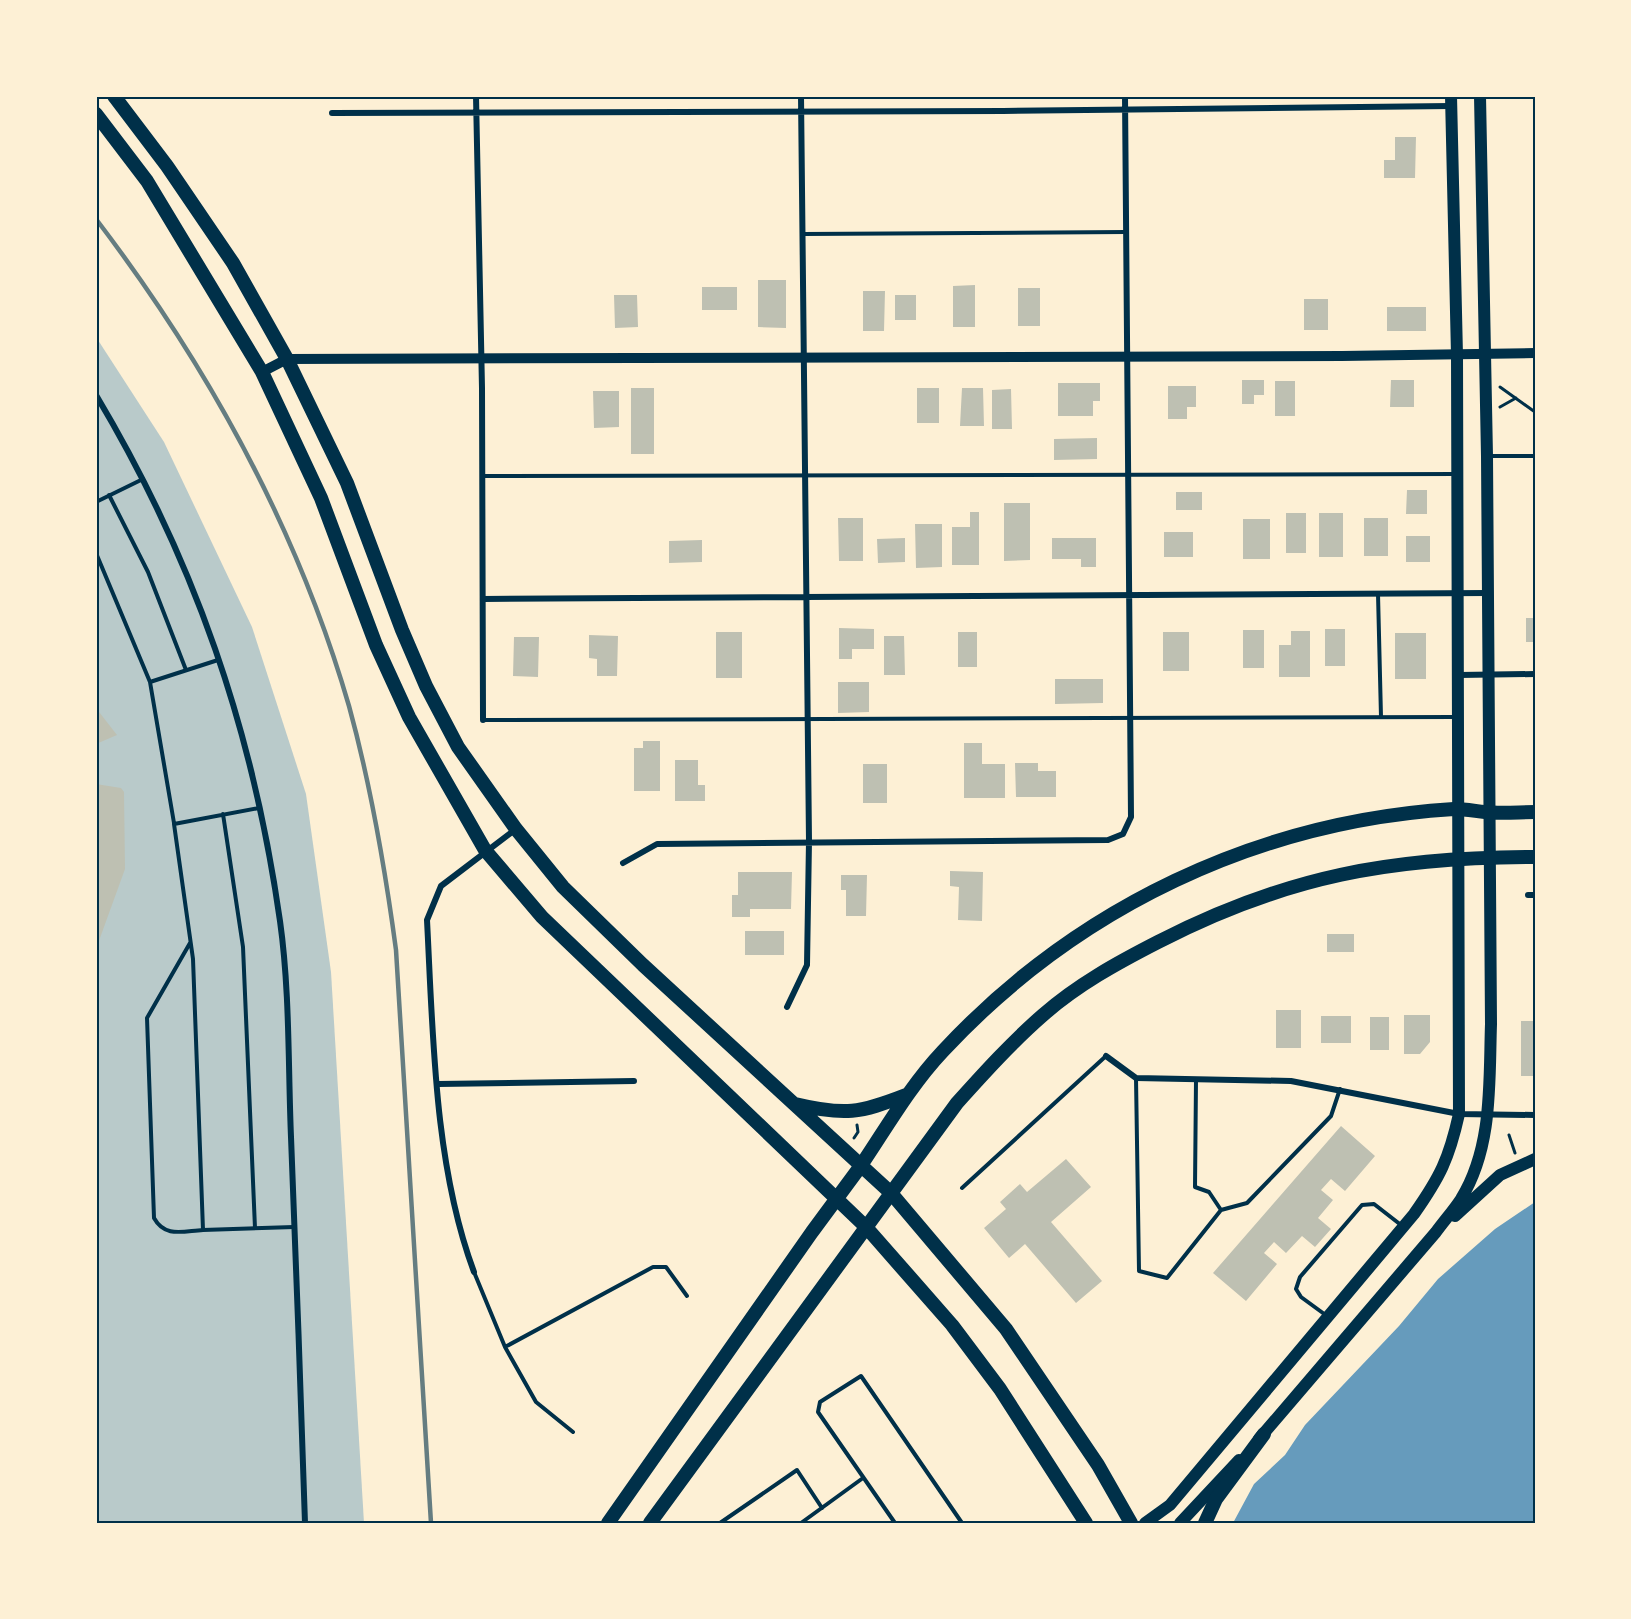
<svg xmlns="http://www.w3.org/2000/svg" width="1631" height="1619" font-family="Arial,sans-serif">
<rect width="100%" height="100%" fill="#fdf0d5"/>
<path fill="#b9caca" d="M96 337 164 442 252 627 306 794 331 972 364 1523H96Z"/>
<path fill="#669bbc" d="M1535 1202V1523H1233L1254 1484 1285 1455 1305 1425 1399 1326 1438 1279 1495 1229Z"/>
<path fill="#bec0b2" d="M1395 137H1416L1415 178H1384V160H1395Z
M758 280H786V328L758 327Z
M975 285V327H953V286Z
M702 287H737V310H702Z
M1018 288H1040V326H1018Z
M863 291H885L884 331H863Z
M614 295H637L638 327 615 328Z
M895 295H916V320H895Z
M1304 299H1328V330H1304Z
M1387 307H1426V331H1387Z
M1242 380H1264V395H1254V404H1242Z
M1391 380H1414V407H1390Z
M1275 381H1295V416H1275Z
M1058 383H1100V401H1093V416H1058Z
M1168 386H1196V407H1187V419H1168Z
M631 388H654V454H631Z
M917 388H939V423H917Z
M962 388H983L984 426H960Z
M1011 389 1012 429H992V390Z
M593 391H619V427L594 428Z
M1097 438V459L1054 460V439Z
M1407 490H1427V514H1406Z
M1176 492H1202V510H1176Z
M1004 503H1030V560L1004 561Z
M970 512H979V565H952V527H970Z
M1286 513H1306V553H1286Z
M1319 513H1343V557H1319Z
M838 518H863V561H839Z
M1364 518H1388V556H1364Z
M1243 519H1270V559H1243Z
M915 524H942V567L916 568Z
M1164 532H1193V557H1164Z
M1406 536H1430V562H1406Z
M905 538V562L878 563 877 539Z
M1052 538H1096V567H1081V559H1052Z
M702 540V562L669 563V541Z
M1526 618H1535V642H1526Z
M839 628 874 629V649H852V659H839Z
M1325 629H1345V666H1325Z
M1243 630H1264V668H1243Z
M1291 631H1310V677H1279V645H1291Z
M716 632H742V678H716Z
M958 632H977V667H958Z
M1163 632H1189V671H1163Z
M1395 633H1426V679H1395Z
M589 635 618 636 617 676H597V659L589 658Z
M884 636H904L905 675H884Z
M514 637H539L538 677 513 676Z
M1055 679H1103V703L1055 704Z
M838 682H869V712L838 713Z
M96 708 117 735 96 744Z
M643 741H660V791H634V748H643Z
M964 743H982V764H1005V798H964Z
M675 760H698V785H705V801H675Z
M1015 763H1038V771H1056V797H1016Z
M863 764H887V803H863Z
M96 784 121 788 124 792 125 869 96 949Z
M950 871 983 872 982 921 958 920 959 887 950 886Z
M738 872H792L791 909H750V917H732V895H738Z
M841 875H867L866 916H846V890H841Z
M745 931H784V955H745Z
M1327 934H1354V952H1327Z
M1276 1010H1301V1048H1276Z
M1404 1015H1430V1042L1420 1054H1404Z
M1321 1016H1351V1043H1321Z
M1370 1017H1389V1050H1370Z
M1521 1021H1535V1076H1521Z
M1341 1126 1375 1156 1345 1191 1331 1179 1321 1190 1333 1200 1318 1218 1331 1229 1315 1247 1302 1236 1286 1253 1274 1242 1264 1253 1277 1264 1246 1301 1213 1273Z
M1066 1159 1091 1187 1051 1222 1102 1281 1076 1303 1025 1244 1009 1258 984 1228 1006 1209 1000 1202 1020 1184 1027 1192Z"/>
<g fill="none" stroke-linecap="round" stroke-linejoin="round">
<path stroke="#003049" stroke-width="3" d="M1500 387 1535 412
M1500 407 1516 398
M1509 1135 1515 1153
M854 1138 858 1132 857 1125"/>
<path stroke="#003049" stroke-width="4" d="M803 234 1126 232
M1491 456H1535
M482 476 1456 474
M109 495 148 572 186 670
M96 502 143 479
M96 553 150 682 218 660
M1378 594 1381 717
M150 682 174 823
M483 720 1454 717
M259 808 174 824 193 959 203 1230 294 1227
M223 814 243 947 255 1228
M190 943 147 1018 154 1218C165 1238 183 1231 203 1230
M1136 1078 1139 1271 1167 1278 1221 1210 1209 1192 1195 1187 1196 1080
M962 1188 1106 1056
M1221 1210 1247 1203 1331 1116 1340 1089
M474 1272 505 1347 536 1402 573 1432
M1327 1316 1301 1297 1296 1289 1300 1277 1362 1205 1374 1204 1401 1225
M505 1347 653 1267H666L687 1296
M720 1523 797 1470 822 1508
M801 1523 863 1478
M895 1523 818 1412 820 1402 861 1376 962 1523"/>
<path stroke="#003049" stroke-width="6" d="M476 96 482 388 483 720
M332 113 1003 111 1451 106
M96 395C195 561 253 730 280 921 290 992 288 1066 291 1137 296 1266 301 1394 305 1523
M483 599 1488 593
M1459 675 1535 674
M623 863 657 844 1108 840 1123 834 1131 817 1125 96
M1528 895H1535
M787 1007 807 965 809 841 801 96
M1106 1056 1136 1078 1291 1081 1459 1114 1535 1115
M438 1084 634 1081
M474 1272C434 1165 433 1034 427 920L441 886 516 829"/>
<path stroke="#003049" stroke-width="10" d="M262 372 287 359 1342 356 1535 353"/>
<path stroke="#003049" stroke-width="12" d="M1455 1216 1500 1175 1535 1159
M1259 1439 1436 1232C1444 1221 1453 1211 1461 1199 1493 1147 1489 1083 1491 1024L1487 456 1480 96
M1145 1523 1170 1505 1414 1214C1440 1177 1449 1159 1459 1114L1457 355 1451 96
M1180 1523 1239 1460"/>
<path stroke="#003049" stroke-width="14" d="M114 96 167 166 233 263 287 359 347 483 402 630 426 686 458 747 516 829 563 887 643 965 891 1193 1006 1329 1098 1465 1131 1523
M96 114 147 181 262 372 321 498 376 645 409 717 485 850 542 917 866 1227 952 1325 1000 1389 1086 1523
M795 1104C845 1116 860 1113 906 1095
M608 1523C676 1426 744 1329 812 1232 828 1210 844 1189 860 1167 887 1127 910 1086 943 1051 1077 907 1258 821 1454 809 1465 809 1475 811 1485 812 1502 814 1519 812 1535 812
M650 1523 957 1103C984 1073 1012 1042 1043 1015 1077 985 1117 963 1158 942 1286 876 1392 857 1535 857
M1205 1523 1216 1499 1264 1434"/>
<path stroke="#657d81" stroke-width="4.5" d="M96 219C208 366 297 527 349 706 371 786 385 868 396 950L431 1523"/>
</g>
<rect width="1631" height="1619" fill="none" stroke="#fdf0d5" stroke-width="195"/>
<rect x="98" y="98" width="1436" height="1424" fill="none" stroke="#003049" stroke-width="2"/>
</svg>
